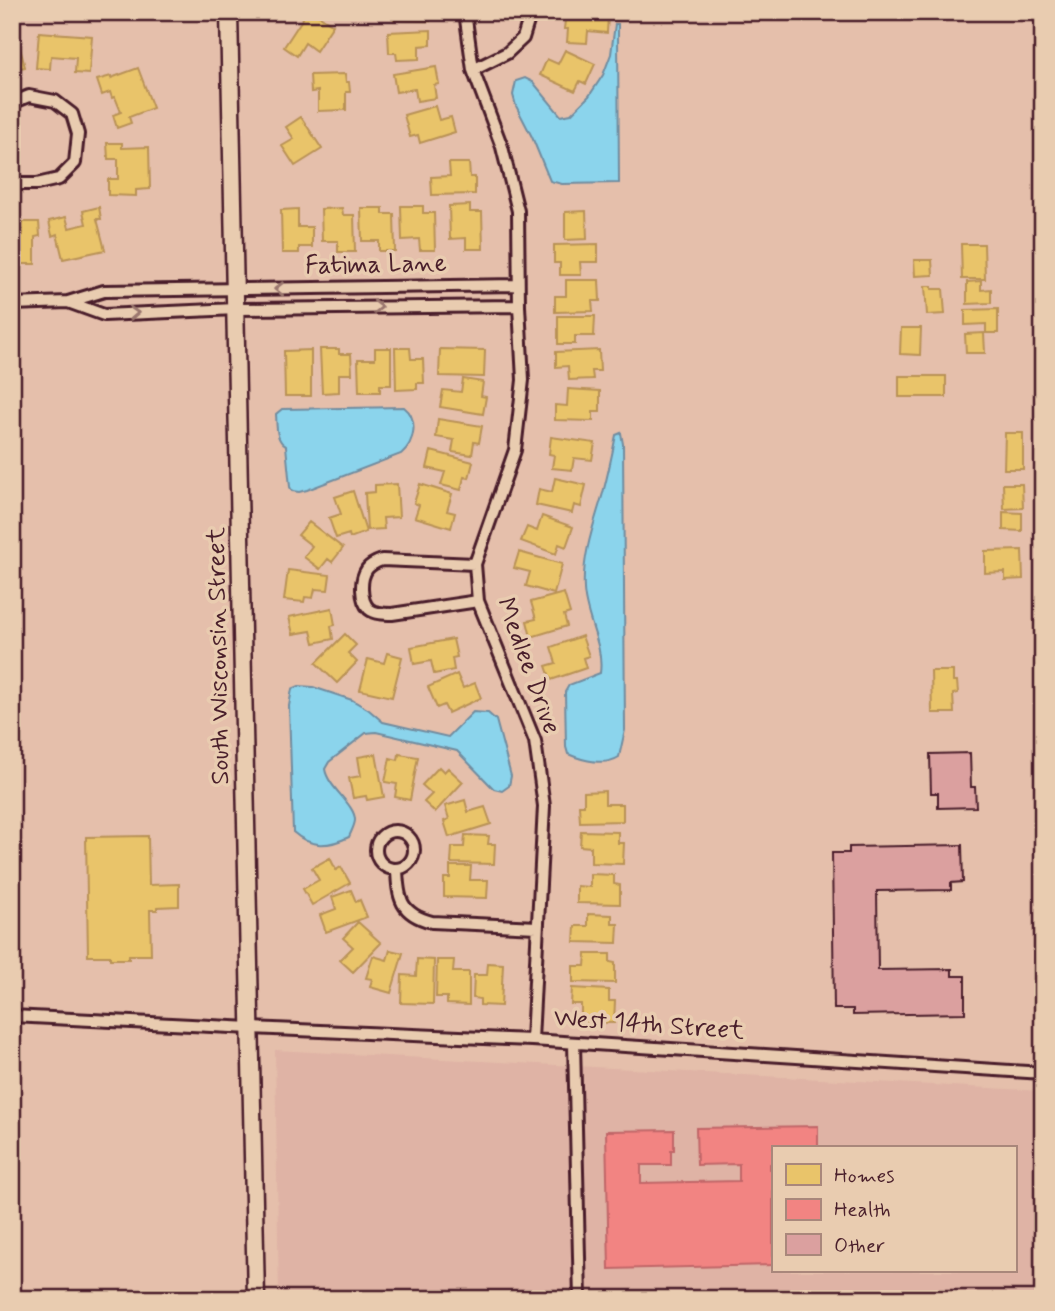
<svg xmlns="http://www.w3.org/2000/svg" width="1055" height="1311" font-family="Mynerve,sans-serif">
<rect width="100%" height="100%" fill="#e5bfab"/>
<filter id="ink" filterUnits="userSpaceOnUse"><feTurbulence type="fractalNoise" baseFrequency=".0143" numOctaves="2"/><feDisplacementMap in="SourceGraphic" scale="14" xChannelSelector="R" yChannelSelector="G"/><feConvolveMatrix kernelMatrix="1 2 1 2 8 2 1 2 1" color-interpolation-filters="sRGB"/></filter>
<g filter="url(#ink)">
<path fill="#dfb3a5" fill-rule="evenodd" d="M275 1050 1043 1091V1299H279ZM773 1148H1015V1271H773Z"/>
<path fill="#8bd4ec" stroke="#718c9f" stroke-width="2" d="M615 24H618V34L619 183 562 184 550 181 532 137 516 106 513 95 516 81 525 78 533 82 561 116 571 114 589 96 603 75 611 54Z
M404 407C419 419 415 442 401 454L307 490 299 492 292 491 290 487 286 446C275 440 277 425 276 414L282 409Z
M621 433 623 444 625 730 619 757C605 766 584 761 568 754L566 747 565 692 569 685 600 673C604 645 585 617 584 589 582 556 594 524 603 493 608 474 612 455 616 435Z
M299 686 313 687 352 700 369 710 383 722 448 737 473 712 488 713 496 720 511 776 509 786 502 791 494 789 457 751 376 732 366 733 329 762 325 769C328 788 355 804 355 820 355 825 351 832 349 837 328 847 311 848 293 832L289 706 292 689Z"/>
<path fill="#e9c46a" stroke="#b99257" stroke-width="2" d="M307 12H314L333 25 316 51 305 43 297 56 284 47Z
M394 12H431L430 21 394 20Z
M566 12 608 15 607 33 588 31 587 43 567 42 568 29H564Z
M983 12H1003V17H983Z
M431 30V45L419 46V59L397 60 396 53H389L388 32Z
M39 32 92 36 89 74 75 73 76 58 51 56 50 69 36 68Z
M16 33 25 67 12 70V34Z
M565 50 595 64 586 84 580 81 575 91 540 75 547 59 558 64Z
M436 67 439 84 434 85 436 98 417 101 415 89 396 92 393 74Z
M138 68 153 108 129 117 131 123 117 128 113 115 121 112 115 97 112 98 110 92 102 95 97 80 111 76V78Z
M345 74 346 82H349L350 92H346V110L318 111V91L311 92 310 75Z
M435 106 439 120 451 117 455 132 420 143 418 135 410 137 404 115Z
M301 117 322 149 295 166 282 146 294 139 286 127Z
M107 143H122V148L149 147 150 189 136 190V196L108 195V179H118V159H108Z
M449 163H469L470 177H475V194L432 195 431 177 450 176Z
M470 205V212H482L483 249H466V238L450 239 449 206Z
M401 206H423V213H434L435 250H420L419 239 402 240Z
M99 207 101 219H97L105 250 63 259 57 234 52 236 49 221 66 217 69 228 86 224 83 211Z
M342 208 343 215H354L355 252H338V241H322L321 209Z
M361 208H383V214H394L395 251H379V241H362Z
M298 209V227H312V247H299V253H282L281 210Z
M586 211 587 239 565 240V212Z
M23 222H39L40 236 35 237V264H12V236L23 235Z
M598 244V262H580L581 275H560V263H554V245Z
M961 244H984L985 279H962Z
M914 260H932L933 275 915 276Z
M566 280H599L600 301H592L593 311 555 312V296H566Z
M981 281V290L991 289V303L967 304V282Z
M925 286H932V289H943L945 314 927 315Z
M998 309V333H986V324L965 325V310Z
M558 316H595L594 336H575V344H558Z
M901 328H921L920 355 900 354Z
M984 333 985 353H966L965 334Z
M375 348H391V385H380V392H359L358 359H375Z
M395 348H410L411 359H423L424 383H417V389L396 390Z
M320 349H339V354H351L352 374H339V392L322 393Z
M440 349 485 350 484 377 439 376Z
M311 350V396H285L284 351Z
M599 350 600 371H592L593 379 569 380 568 366 556 367V352Z
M899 376H946V397H899Z
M463 379 483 382 481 396 486 397 483 414 440 407 443 390 461 392Z
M568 389 600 391V412H593V421L555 420V405L567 406Z
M438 419 482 426 479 443 474 442 472 455 452 452 454 440 436 437Z
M1005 433H1023V469H1004Z
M551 437 595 443 592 460 574 458 572 470 552 468 554 455 549 454Z
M431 451 473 462 469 478 464 477 461 490 441 485 445 472 427 468Z
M555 478 586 485 581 507 574 505 572 513 536 505 539 489 552 492Z
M397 484 399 517 383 518 384 529 367 530 365 493 375 492V485Z
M420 484 452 494 447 511 455 513 451 528 415 517 419 505 414 503Z
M1003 484H1022L1023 508 1004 509Z
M353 491 366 532 350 538 349 534 336 538 329 518 341 514 335 497Z
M1003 512 1022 513V531L1003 530Z
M542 516 573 527 566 547 559 544 556 554 521 541 527 527 537 531Z
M309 522 343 548 332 562 328 559 320 569 304 557 312 546 298 535Z
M1022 550 1023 579 1005 580V572L985 573V551Z
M519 552 562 564 554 594 526 586 530 572 514 568Z
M288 570 330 575 328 590 315 589 313 598 305 597 304 602 284 600Z
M564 593 570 613 564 615 567 626 531 637 527 621 536 619 531 602Z
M332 608 335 625 331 626 333 639 314 643 311 631 293 634 289 617Z
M345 634 356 645 348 653 357 662 337 683 316 663Z
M582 636 589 656 583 658 586 668 551 680 546 666 556 663 551 647Z
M453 639 457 657 452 658 454 670 434 674 431 661 414 664 411 647Z
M387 653 402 657 392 697 360 690 368 659 384 663Z
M931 671H953V681H957L958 693 953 694 954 713H932Z
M457 674 463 688 475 683 481 698 448 713 444 705 437 708 428 687Z
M376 754 384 797 367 800 366 796 353 798 349 778 361 776 358 757Z
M399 754 418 757 410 800 395 797 397 784 385 782 390 758 398 760Z
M439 767 444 772 448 768 463 782 435 812 424 802 432 794 422 785Z
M605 791V804H623V821L580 822 579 805H584V792Z
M465 800 468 812 485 807 491 824 449 837 444 821 449 819 445 806Z
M581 831 618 832V843H624L623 864 591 863V847L580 846Z
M465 835 489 836 488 844H495L494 864 451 863 452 847H464Z
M148 836 149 885 179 884V906L157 907V910H150L151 955H129V959H110V956H88L86 837Z
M330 858 336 870 341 867 350 883 312 905 303 889 319 880 312 868Z
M450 866H471L470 880H488L487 898 444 897V878H450Z
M590 874 614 875V884L620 885V904L577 903V886L590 887Z
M351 890 356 902 360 900 367 917 326 932 320 915 336 909 332 897Z
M588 914 612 915V924H618L617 943 574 942 575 926H588Z
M358 922 381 943 353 972 340 960 353 947 343 938Z
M390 950 403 953 391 993 370 987 372 979 366 978 373 956 387 960Z
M586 954H610V962L615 963V983L573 982V966H585Z
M417 959 434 960 433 1004 401 1003 402 975 416 976Z
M437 960H454L453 972H469V1005L447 1004V997H436Z
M488 963 503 964 501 1006 480 1005V999L473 998 474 975H487Z
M572 988 609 990V1001H615L614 1023 581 1022V1004H571Z"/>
<path fill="#f28482" stroke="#c06668" stroke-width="2" d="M818 1126V1148H773V1164H770V1169H773V1265L609 1269 606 1131 674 1130V1150H671V1165H641V1183L739 1181V1164L697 1165 696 1128Z"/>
<path fill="#dba09f" stroke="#4a1f2b" stroke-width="2" d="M970 753 971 787H975L976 807 938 808V793H931L930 754Z
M962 845 963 882 951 883V890L877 891 878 970 952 969V976H965V1013L853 1015V1009H834L832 853H849V847Z"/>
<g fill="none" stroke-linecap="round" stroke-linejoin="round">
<defs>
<path id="street" d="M465 12 473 70 502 147 518 211 519 306 523 380 515 450 475 564 478 601 535 741 544 806 532 1040
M473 70 507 53 523 38 531 12
M12 103 29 96 55 101 72 114 78 134 75 163 59 179 37 184H12
M68 302 104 315 236 309 519 306
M12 304 68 302 104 291 518 285
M475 564 382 560C376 562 371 564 367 569 360 579 360 600 369 609 375 614 385 614 392 614L478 601
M376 850a19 19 0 1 1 38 0a19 19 0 1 1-38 0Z
M397 869C398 898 400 914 432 922L537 927
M12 1016 251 1028 532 1040 1043 1073
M574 1043 580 1299"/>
<path id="secondary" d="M229 12 256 1299"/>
</defs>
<use href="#street" stroke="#4a1f2b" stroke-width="16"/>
<use href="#secondary" stroke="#4a1f2b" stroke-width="21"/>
<use href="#street" stroke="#e9ccb0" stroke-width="10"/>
<use href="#secondary" stroke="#e9ccb0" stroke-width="16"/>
</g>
<defs><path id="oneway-chevron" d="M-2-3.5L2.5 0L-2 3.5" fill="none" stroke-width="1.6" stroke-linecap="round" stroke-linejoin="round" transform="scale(1.75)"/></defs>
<g stroke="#9a766e">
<use href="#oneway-chevron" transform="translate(279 289) rotate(179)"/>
<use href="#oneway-chevron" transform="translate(378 307) rotate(-1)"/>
<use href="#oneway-chevron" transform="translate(134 313) rotate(-3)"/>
</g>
</g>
<g text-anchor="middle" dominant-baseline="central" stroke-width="7" stroke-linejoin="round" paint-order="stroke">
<g font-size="26" fill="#4a1f2b" stroke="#e9ccb0">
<text transform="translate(376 265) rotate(-1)">Fatima Lane</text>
<text transform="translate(219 656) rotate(-91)">South Wisconsin Street</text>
<text transform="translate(528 666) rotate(70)">Medlee Drive</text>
<text transform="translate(649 1025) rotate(4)">West 14th Street</text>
</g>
</g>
<rect width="1055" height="1311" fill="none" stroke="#e9ccb0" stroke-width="42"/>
<rect x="21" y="21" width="1013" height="1269" fill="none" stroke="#4a1f2b" stroke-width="2.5" filter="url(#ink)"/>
<rect x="772" y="1146" width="245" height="126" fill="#e9ccb0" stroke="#a9877b" stroke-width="2"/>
<rect x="786" y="1164" width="35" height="21" fill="#e9c46a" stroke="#a9877b" stroke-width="2"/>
<text x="834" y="1182" font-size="21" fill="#4a1f2b">Homes</text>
<rect x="786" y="1199" width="35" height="21" fill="#f28482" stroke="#a9877b" stroke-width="2"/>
<text x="834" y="1216" font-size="21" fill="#4a1f2b">Health</text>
<rect x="786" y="1234" width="35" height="21" fill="#dba09f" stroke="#a9877b" stroke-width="2"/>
<text x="834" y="1252" font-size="21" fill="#4a1f2b">Other</text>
</svg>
